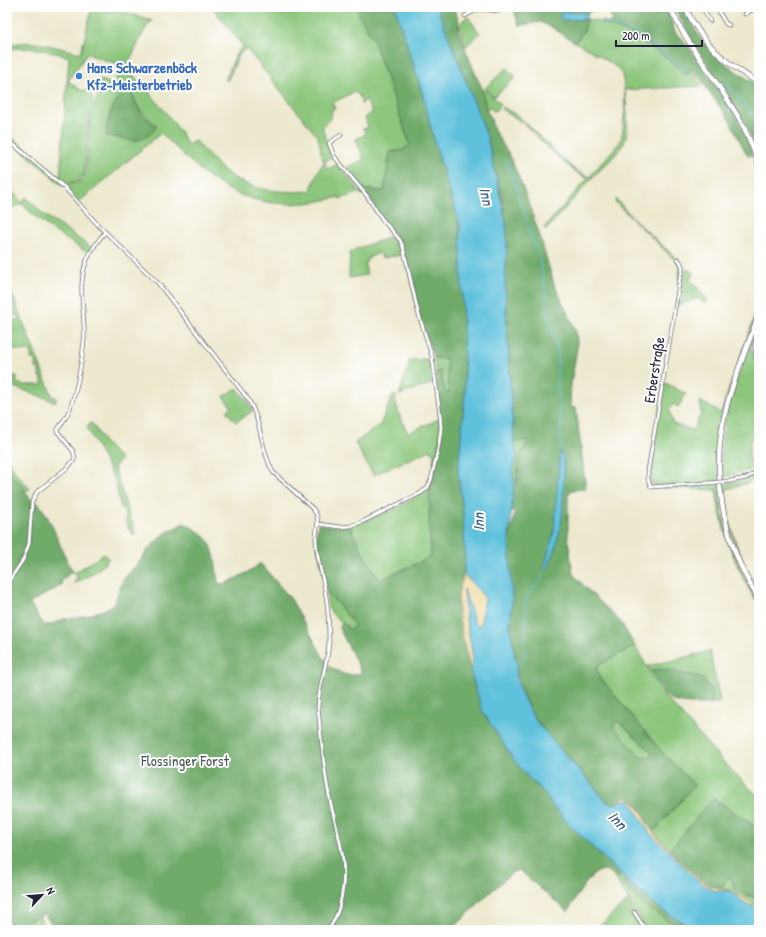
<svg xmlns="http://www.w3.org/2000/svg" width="766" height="937" font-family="'Patrick Hand',sans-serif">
<rect width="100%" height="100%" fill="#fff"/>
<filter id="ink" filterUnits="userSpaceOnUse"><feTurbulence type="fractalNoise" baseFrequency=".025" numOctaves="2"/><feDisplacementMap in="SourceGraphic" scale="8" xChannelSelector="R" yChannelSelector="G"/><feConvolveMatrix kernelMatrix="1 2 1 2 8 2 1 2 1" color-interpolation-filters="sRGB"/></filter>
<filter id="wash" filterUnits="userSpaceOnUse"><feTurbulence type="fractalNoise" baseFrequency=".012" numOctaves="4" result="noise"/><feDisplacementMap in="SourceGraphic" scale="16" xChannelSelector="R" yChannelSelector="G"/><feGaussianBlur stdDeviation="0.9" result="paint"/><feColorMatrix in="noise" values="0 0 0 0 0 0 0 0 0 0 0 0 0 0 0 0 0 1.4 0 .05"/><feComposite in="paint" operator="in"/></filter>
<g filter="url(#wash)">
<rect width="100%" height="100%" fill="#ede9cf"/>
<path fill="#8cc67b" stroke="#57745b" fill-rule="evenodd" d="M92 7H109L152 21C140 32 137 52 125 66 148 91 171 115 188 145L195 140C206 152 216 165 230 175 252 191 283 193 310 191L311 190 317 173 324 162C319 154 322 146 317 136L246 48 239 55 228 80H225L236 54 243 46 212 7H355L374 41 410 145 403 150 390 152 384 191 362 189 346 168 364 159 356 139 366 134 363 129 368 127 365 117 372 113 366 99 361 105C361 99 360 95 354 92L332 103 335 108 332 110 330 119 323 126V130L332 157 325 162 327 169 338 164 358 188 356 189H358L363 195 358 193 341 199 339 198 340 197C294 208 254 208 213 180 194 167 178 149 161 133L79 202 68 190 67 188 70 185 81 180 86 172 90 124 101 80 109 83 108 86 113 88 120 65 87 54 68 81 82 91 88 89 92 97 93 104 88 125 84 174 79 179 63 186 7 138V133L60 177 69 57C50 51 26 45 7 50V46C30 37 57 48 81 53ZM123 90 133 95C137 105 140 112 149 118L121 138 107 136C105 128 109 115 113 107 116 101 120 97 123 90Z
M467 16 480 33 466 47 459 26 464 19Z
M588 19 615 26 628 32 658 52 680 68 685 74H687L691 70 702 86 625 90C626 104 630 131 624 143 617 155 604 166 594 176L591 175 620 142C625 131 627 80 620 71 612 62 586 48 575 42L579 38Z
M507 68 516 77 494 97 485 88Z
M482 88 501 104 494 112 491 108 486 110Z
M503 107 518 116 576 171 584 175 593 177 546 230 544 228 588 178C571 174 539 137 524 124 517 118 508 114 501 109Z
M7 184 22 203 26 197 43 214 92 248 89 253C65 239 41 224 22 204L7 209 10 193 7 192Z
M616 199 635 220 679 261 682 266 678 287 679 267 678 263 615 202Z
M393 236 403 255 382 258 379 253 370 257 365 264 367 275 349 278 350 252 356 249Z
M686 270H690L694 275 689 278 708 300 704 304 699 298 677 306 682 273Z
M7 281 52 396 57 398 55 402 29 392 7 385V376H17V383L23 385H42V377H39V368H35V359H31V351L7 350V320H18V316L14 315 15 307 11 306V298H8Z
M759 303C759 312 754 323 751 332 744 350 737 368 730 386 706 459 717 537 759 602V606C736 570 722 532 716 490L651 487 678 484H652L649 480V471L664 382 686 394 678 407 673 404 669 409 673 424 693 430 701 414 700 401 721 413Z
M759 320V327L751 349 754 358 759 364V425L754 432 759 438V440L750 439 749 457 754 469 724 477V480H721C721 459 721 437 726 416 734 383 748 352 759 320Z
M434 358H446L450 393 446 392 443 384 441 371 436 373Z
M431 359 434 383 399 395 410 360Z
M237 388 247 400 253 411 236 422 227 412 231 406 223 397Z
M393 395 397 396 395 400 399 414 408 433 441 418V431L435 462H433L434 456 431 450 373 475 355 443 380 425Z
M91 422 104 442 121 460 114 467 135 533 133 535 127 526 125 514 120 504 115 481 87 428Z
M525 440 527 444 518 458 517 483 513 486V468L517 454 514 442Z
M7 458 16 473 30 489 25 491C16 475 7 481 7 458Z
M759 473V476L748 483 727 489 724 497C730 523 736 549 748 573 752 580 759 588 759 595 736 556 728 528 721 484L742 481Z
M430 486 429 527 431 557 380 580 364 555 350 526C367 521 421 499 430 486Z
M104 554 108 558C105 568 83 579 74 584L77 577 76 572Z
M327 593 338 604 355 626 349 630C344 622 334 618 329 609 327 605 327 598 327 593Z
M635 646 662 693 731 770 759 797V829L713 798 670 850 653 832 695 785 663 753 599 676 597 670 598 665Z
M710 651 720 702 709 704 712 701C713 691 706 679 697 676 693 675 689 675 684 674 672 672 664 667 651 671L648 666Z
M616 722H619L623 725 650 751 652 754C649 758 645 758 640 757L614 727V724Z
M613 875 618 879 621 876 626 880 623 884C641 905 659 915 682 930H647Z
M728 877H731L733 885 746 895 759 899V907L733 892 721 888Z
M627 901 644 930H595Z
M40 915 43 930H9Z"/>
<path fill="#71ab6b" stroke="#4a6653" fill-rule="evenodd" d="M355 7H395L419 81 436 147 460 225 465 394 458 470 463 513 465 558 464 574 458 595 461 626 471 673 483 712 513 759 528 777 544 792 552 805 569 824 621 876 618 879C614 876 610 871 605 870 592 868 573 902 568 912L519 870 513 872 485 897 452 930H58L43 914 7 930V469L14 479 18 481 23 487 31 501 33 498C55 518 58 550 75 574L70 573 61 582 62 585 30 603 43 625C53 626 56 621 64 619 82 617 97 614 113 605 118 598 118 587 124 579 128 574 146 555 147 550L164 534 184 523C191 527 198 530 203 535 216 545 216 568 218 583L225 584 252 570 260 563 291 599 323 657 326 660 327 665C341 673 345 678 362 673L339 628 342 623 346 625 349 630 355 626 338 604 327 593 316 542 318 524 331 526H350L364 555 380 580 431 557 429 527 430 486 441 431 436 373 441 371 443 384 446 392 449 393 446 358H434L419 317 409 268 400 243 360 189 384 191 390 152 403 150 410 145 374 41Z
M437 7H453L459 21 458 30 477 78 482 88 486 110 490 116 494 130 510 156 522 185 538 230 554 284 575 329 577 339V348L571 385 570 407 576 408 586 489 572 490 568 495V539L573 574 588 590 620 621 635 646 598 665 597 670 599 676 611 691 663 753 695 785 653 832 644 818V815L632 800 627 797 614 804 608 802 602 796C574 758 525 725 518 676 517 671 516 667 518 661L515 658 510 627 512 600 509 538 515 513 511 509 513 486 517 483 518 458 527 444 525 440 514 442 506 308 505 284 507 242 506 223 503 204 487 136ZM616 722H619L623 725 650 751 652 754C649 758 645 758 640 757L614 727V724Z
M507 7H635L660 14 658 7H666L675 32 688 46 734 113 746 137 752 155 748 156 747 155 729 119 693 69 687 74H685C665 52 630 30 601 23L602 21 609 23 612 21 613 18 610 17 611 13 593 8 592 11H589L588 14 585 13 563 20H587L584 31 575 42 551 27 540 22 519 26 514 9Z
M674 7H684C690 20 696 33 705 44 720 62 740 74 759 86V154L743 119 730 98 696 47Z
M128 88C133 95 134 102 139 109 142 116 150 120 156 125V128C137 150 129 137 106 136 106 128 109 115 113 107 116 101 121 96 123 90Z
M659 669C668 669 675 672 684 674 688 675 692 675 696 676 706 679 713 691 712 701 707 705 701 704 694 704 666 704 664 694 651 671Z
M713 798 759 829V899L736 890 731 877H728L721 888C699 886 684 865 670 850Z
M626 880 663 911 696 930H682L646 907 633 895 622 883Z"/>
<path fill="#eeda9e" stroke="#887e6c" d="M464 574 485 598 480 628 474 621 464 591 466 618 472 653 471 673C466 648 457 621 458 596 459 589 462 581 464 574Z
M627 797 632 800 644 815C643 827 693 876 705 883 713 888 720 888 728 890 733 891 752 903 758 907L759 909 745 903 731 892 729 891H715L702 884 694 877 649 832 631 804 622 800 614 804 621 799H623Z"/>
<path fill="#5ec1dc" stroke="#40728c" d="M395 7H437L487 136 506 223 507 242 505 284 506 308 511 399 514 442 517 454 513 468 514 482 509 538 512 600 510 627 515 658 518 661C510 678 529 712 539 725L607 802 614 804 621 801 630 800 649 832 694 877 702 884 715 891H729L731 892 745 903 759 909V930H696L663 911 626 880 569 824 552 805 544 792 528 777 513 759 483 712 471 673 472 653 466 618 464 589 474 621 480 627 485 598 464 574 465 558 463 513 458 470 465 394 460 225 436 147 419 81Z
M562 12 585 13 588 14 586 19 563 20 560 19Z
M560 450 563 456 564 481 562 518 556 547 547 569 544 568 554 532Z"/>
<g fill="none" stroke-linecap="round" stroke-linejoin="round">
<path stroke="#5ec1dc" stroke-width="1" d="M601 22 619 27 641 36 684 70H689
M446 27 450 22
M456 55 459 53 460 48
M464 74 468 70
M725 81 759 123
M505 159 519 193 520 202 524 210 531 238 538 254 545 286 548 320 556 341 558 352 557 379 561 425 560 434 561 451
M518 661H523L525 658 524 643 526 625V597L541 580 546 567"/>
</g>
</g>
<g filter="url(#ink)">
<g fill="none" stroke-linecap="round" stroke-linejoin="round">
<defs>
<path id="street" d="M702 7 710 21
M716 7 726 24 729 25
M687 10 692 7
M745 14 757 7
M465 16 478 9 499 11 506 7
M7 139 65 188 98 225 158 283 248 399C262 421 260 449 273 472L313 509C322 520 315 529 316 541 317 558 322 574 325 590 328 605 329 626 329 642 328 664 318 685 318 708 321 735 323 763 328 790 335 830 350 858 341 899 339 910 335 921 328 930
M678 259C684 266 683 269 680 278L648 471V479L651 487 708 483
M759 329C755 341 752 349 759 361
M731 481 746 478 759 471
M318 524 340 527 350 526 364 521 421 493 428 487 431 480 439 444 441 427 440 415 432 356 418 312 403 247 400 240 382 219 367 196 334 156 329 143 341 135
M7 584 23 560 29 544 32 502 37 492 68 467 74 460 75 457 73 451 57 431C60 425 64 421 67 415 76 396 82 363 84 341 86 314 76 286 87 260 91 249 98 241 105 232
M634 912 646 930"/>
<path id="secondary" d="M670 7C685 41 708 68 727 99 741 119 752 142 759 166
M685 7C702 44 725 63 759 83
M759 313C749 344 735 374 727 405 709 471 722 542 759 599"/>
</defs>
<use href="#street" stroke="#69686f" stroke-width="4.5"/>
<use href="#secondary" stroke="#69686f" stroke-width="6"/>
<use href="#street" stroke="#fff" stroke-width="3"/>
<use href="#secondary" stroke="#fff" stroke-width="4.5"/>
<defs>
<path id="street-bridge" d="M708 483 731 481"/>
</defs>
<use href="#street-bridge" stroke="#69686f" stroke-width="4.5" stroke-linecap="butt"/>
<use href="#street-bridge" stroke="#fff" stroke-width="3"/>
</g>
</g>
<circle fill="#3f7fe0" stroke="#fff" stroke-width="1.5" cx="79" cy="76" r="4"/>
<g text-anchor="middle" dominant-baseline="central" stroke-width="4" stroke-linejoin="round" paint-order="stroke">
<g font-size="15" font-weight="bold" fill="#366cbe" stroke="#fff" text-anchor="start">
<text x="87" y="67">Hans Schwarzenböck<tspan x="87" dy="17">Kfz-Meisterbetrieb</tspan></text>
</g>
<g font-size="15" fill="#22223b" stroke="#fff">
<text transform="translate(654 370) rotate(-81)">Erberstraße</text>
</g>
<g font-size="15" fill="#475b51" stroke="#fff">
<text x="185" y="760">Flossinger Forst</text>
</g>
<g font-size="16" font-style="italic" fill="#3a627b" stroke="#fff">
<text transform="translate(487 196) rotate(77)">Inn</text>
<text transform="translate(478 522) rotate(-91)">Inn</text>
<text transform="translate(618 820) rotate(46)">Inn</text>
</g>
</g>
<rect width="766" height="937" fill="none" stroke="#fff" stroke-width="24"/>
<g transform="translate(42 895) rotate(64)" stroke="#ffffff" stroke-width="3" paint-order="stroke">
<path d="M0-3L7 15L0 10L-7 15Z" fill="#22223b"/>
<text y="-6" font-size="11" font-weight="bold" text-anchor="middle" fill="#22223b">N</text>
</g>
<path d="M616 40v6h86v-6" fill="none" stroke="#22223b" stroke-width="2"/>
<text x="622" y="40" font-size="12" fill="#22223b" stroke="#ffffff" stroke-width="3" paint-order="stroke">200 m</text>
</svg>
